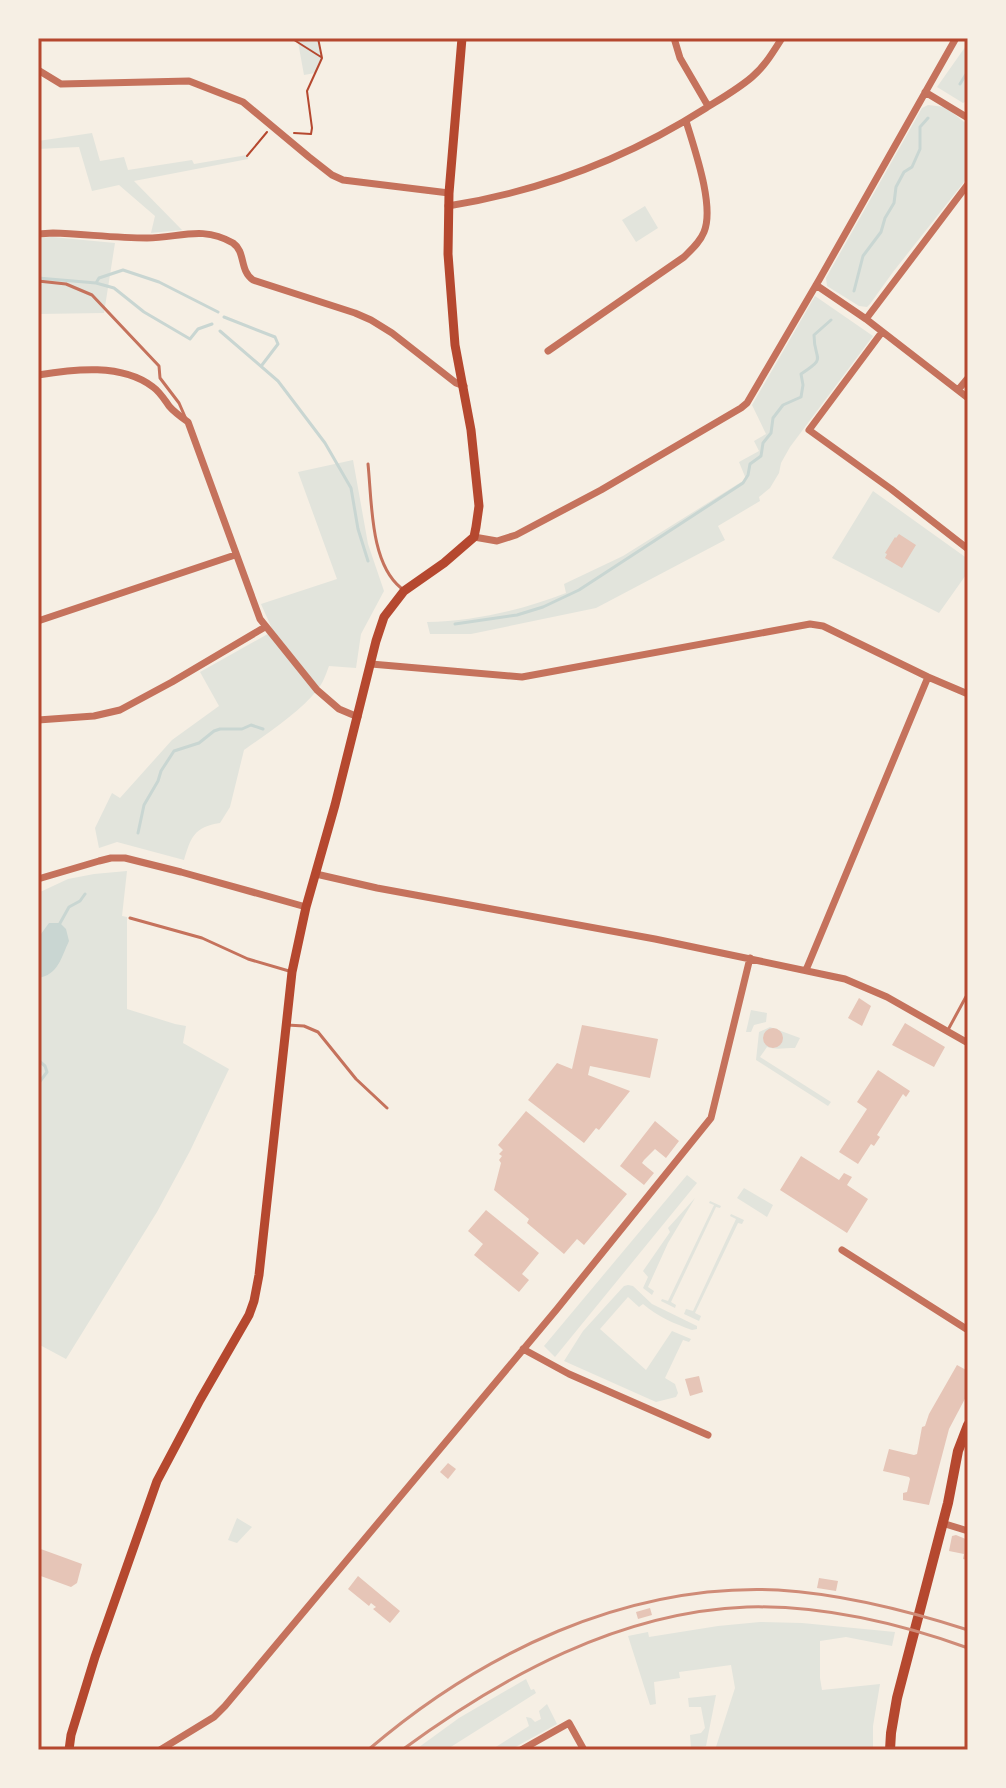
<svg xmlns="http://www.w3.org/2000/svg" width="1006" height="1788" font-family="'Libre Baskerville',serif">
<rect width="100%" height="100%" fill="#f6efe4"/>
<path fill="#e2e4dc" d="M291 38H318L322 58 315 73 304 75 298 42Z
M968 43V100L963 103 937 87Z
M928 105 945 107 968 125V177L893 272 870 304 867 307 859 306 827 286 826 278 922 108Z
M92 133 100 161 124 157 128 170 192 160 194 164 247 155 248 159 134 181 182 230 151 233 155 216 119 185 92 191 79 147 38 149V141Z
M645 206 658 228 636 242 622 220Z
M52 237 115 243 104 313 38 314V238Z
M815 296 873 336 790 447 781 463 779 473 770 488 759 497 760 501 718 526 725 540 596 608 471 634H430L427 622C475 621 522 610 566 593L564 584 623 556 746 479 739 462 759 451 754 441 766 434 752 405Z
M353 460 368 544 384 591 361 634 356 668 329 666C326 674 323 683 318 689 300 712 268 733 244 750L230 807 220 823C194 827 191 837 184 860L117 842 99 848 95 828 112 793 120 798 172 740 219 706 200 672 273 631 261 604 337 579 298 472Z
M873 491 968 559V572L939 613 832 558Z
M127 871 122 916 127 917V1009L175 1024 186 1026 183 1043 229 1069 190 1151 157 1212 66 1359 38 1344V893L68 879 94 874Z
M751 1010 767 1013 766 1022 754 1025 751 1032H746Z
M770 1027 800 1038 795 1048C785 1048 775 1050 767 1047L760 1057 831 1102 828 1106 756 1060 759 1032Z
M687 1175 697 1183 555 1357 544 1346Z
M744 1188 773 1205 767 1217 737 1198Z
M695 1198 668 1243 648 1287 654 1291 652 1295 643 1288 648 1277 643 1271 670 1232 668 1228Z
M710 1201 721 1206 720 1208 716 1207 671 1302 676 1305 675 1308 661 1301 662 1299 668 1301 714 1205 709 1203Z
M731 1214 744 1220 742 1224 738 1223 695 1313 701 1316 699 1321 684 1314 686 1309 693 1311 736 1219 730 1216Z
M628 1285 633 1286 652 1304 697 1326V1329L692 1330C673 1323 658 1317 643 1304L639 1307 628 1297 600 1329 646 1370 672 1331 691 1339 689 1342 683 1340 665 1378 675 1384 678 1393 676 1397 656 1402 564 1361 583 1331 624 1286Z
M237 1518 252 1527 237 1543 228 1540Z
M760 1622 802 1623 895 1632 892 1646 846 1637 820 1641V1678L822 1690 880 1684 873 1726V1750H715L735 1688 731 1665 679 1672 680 1678 654 1682 656 1704 650 1705 628 1636 648 1632 649 1637 718 1626Z
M526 1679 531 1690 534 1689 536 1693 446 1750H415L459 1718Z
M716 1695 706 1746 691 1748 690 1735 701 1733 705 1728 701 1707H689L688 1698Z
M547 1704 557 1724 510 1750H491L529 1726 526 1717 531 1718 535 1722 541 1719 539 1711Z"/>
<path fill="#c9d6d2" d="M49 923H60L66 929 69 941C61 958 58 975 38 978V938Z"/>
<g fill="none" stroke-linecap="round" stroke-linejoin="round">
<path stroke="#c9d6d2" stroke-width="3" d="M960 84 968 71
M38 278 96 283 114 288 144 312 190 339 198 329 212 324
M96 283 99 278 123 270 159 282 218 312
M854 291 863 256 881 232 885 218 894 203 896 187 904 172 912 167 920 149V127L928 118
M224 317 275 337 278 344 262 365
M220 331 278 381 325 443 351 488 358 529 368 561
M455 624 517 615 543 607 579 590 743 483 748 475 750 464 761 456 763 443 771 433 773 418 783 405 801 397 803 385 801 374C828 356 814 362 814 335L831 320
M138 833 144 805 158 781 161 771 174 751 199 743 214 731 220 729H242L251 725 263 729
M59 925 69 907 80 901 85 894
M38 1060 45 1066 47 1072 38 1084"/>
</g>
<path fill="#e6c5b7" d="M899 534 916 545 902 568 885 558 887 554 885 553 895 537 896 538Z
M859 998 871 1006 862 1026 848 1018Z
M905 1023 945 1047 934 1067 892 1045Z
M582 1025 658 1039 650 1078 590 1066 588 1075 630 1091 599 1130 596 1128 584 1143 528 1100 557 1063 572 1069Z
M763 1038a10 10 0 1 1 20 0a10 10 0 1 1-20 0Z
M878 1070 910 1091 906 1097 903 1094 877 1135 880 1137 874 1146 871 1144 858 1164 839 1152 867 1109 857 1102Z
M526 1111 627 1194 584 1245 577 1239 564 1254 527 1223 529 1219 494 1190 501 1163 499 1160 502 1156 499 1154 503 1150 498 1145Z
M655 1121 679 1141 666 1158 655 1149 644 1160 642 1163 654 1173 644 1185 620 1166Z
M801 1156 839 1180 844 1173 852 1177 847 1185 868 1199 847 1233 780 1190Z
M486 1210 539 1253 522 1274 529 1280 519 1292 474 1255 483 1244 468 1231Z
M957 1365 968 1371V1393L949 1429 929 1505 903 1500V1493L907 1492 910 1479 909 1477 883 1471 889 1449 914 1455 917 1454 922 1427 925 1426 929 1414Z
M699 1376 703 1392 690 1396 685 1379Z
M448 1463 456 1469 448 1479 440 1472Z
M956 1535 968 1540V1560L963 1559 964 1554 949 1551 952 1536Z
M38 1548 82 1564 77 1583 71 1587 38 1575Z
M358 1576 400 1611 390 1623 373 1609 376 1607 371 1603 369 1606 348 1589Z
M819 1578 838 1581 836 1591 817 1588Z
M650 1608 652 1615 638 1619 636 1612Z"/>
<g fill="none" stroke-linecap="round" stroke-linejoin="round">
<path stroke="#b5482f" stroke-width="2" d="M291 38 321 57
M294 133 311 134 312 128 307 91 322 58 318 38
M247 156 267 132"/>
<path stroke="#c5725c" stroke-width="3" d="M38 281 66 284 92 295 159 366 160 378 179 403 186 419
M368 464C372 502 370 563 401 588
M130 918 202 938 248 959 289 971
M287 1025 304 1026 318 1032 356 1079 387 1108
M949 1028 968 993"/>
<path stroke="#c5725c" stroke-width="7" d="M674 38 680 58 708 106
M38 70 61 84 189 81 243 102 309 157 332 175 343 180 449 193
M925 92 968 118
M448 206C543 191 626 159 706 108 722 98 738 89 752 77 765 66 773 52 782 38
M38 234 53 233C84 234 116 238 147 238 179 238 202 225 233 243 246 252 239 270 253 280L355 313 371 320 392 333 456 383 464 386
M816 285 866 319 968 398
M866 319 968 184
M882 332 809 430 891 489 968 549
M548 351 684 257C692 249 700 242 704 232 715 206 694 148 686 121
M38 375C74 369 122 363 153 387 160 392 164 399 169 406 174 412 181 417 188 422L260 619 317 690 339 709 358 717
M958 390 968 378
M474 537 497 541 516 535 601 490 741 408 747 403 819 280 956 38
M38 621 235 555
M371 664 522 677 810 624 823 626 928 677 968 694
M38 720 94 716 120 710 172 682 265 627
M316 874 377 888 655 939 845 979 887 997 968 1043
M38 879 99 861 111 858H125L181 872 306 907
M806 970 928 677
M842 1250 968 1330
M523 1349 569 1374 708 1435
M942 1523 968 1531
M160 1750 214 1717 225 1706 557 1309 711 1118 750 958
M521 1750 569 1723 584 1750"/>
<path stroke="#b5482f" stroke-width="9" d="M69 1750 71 1735 95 1657 157 1481 200 1400 249 1315 254 1301 259 1275 292 972 306 907 335 805 376 641 384 617 404 591 444 563 474 537 476 527 479 506 471 430 455 345 448 254 449 193 462 38"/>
<path stroke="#b5482f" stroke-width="10" d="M890 1750 891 1733 897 1698 948 1503 958 1451 968 1425"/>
<path stroke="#cf8b77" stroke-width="3" d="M368 1750C481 1653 626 1583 778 1590 843 1594 906 1610 968 1630
M402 1750C503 1676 619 1612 747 1607 821 1605 898 1623 968 1648"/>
</g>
<rect width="1006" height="1788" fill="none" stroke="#f6efe4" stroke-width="80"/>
<rect x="40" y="40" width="926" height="1708" fill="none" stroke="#b5482f" stroke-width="3"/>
</svg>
